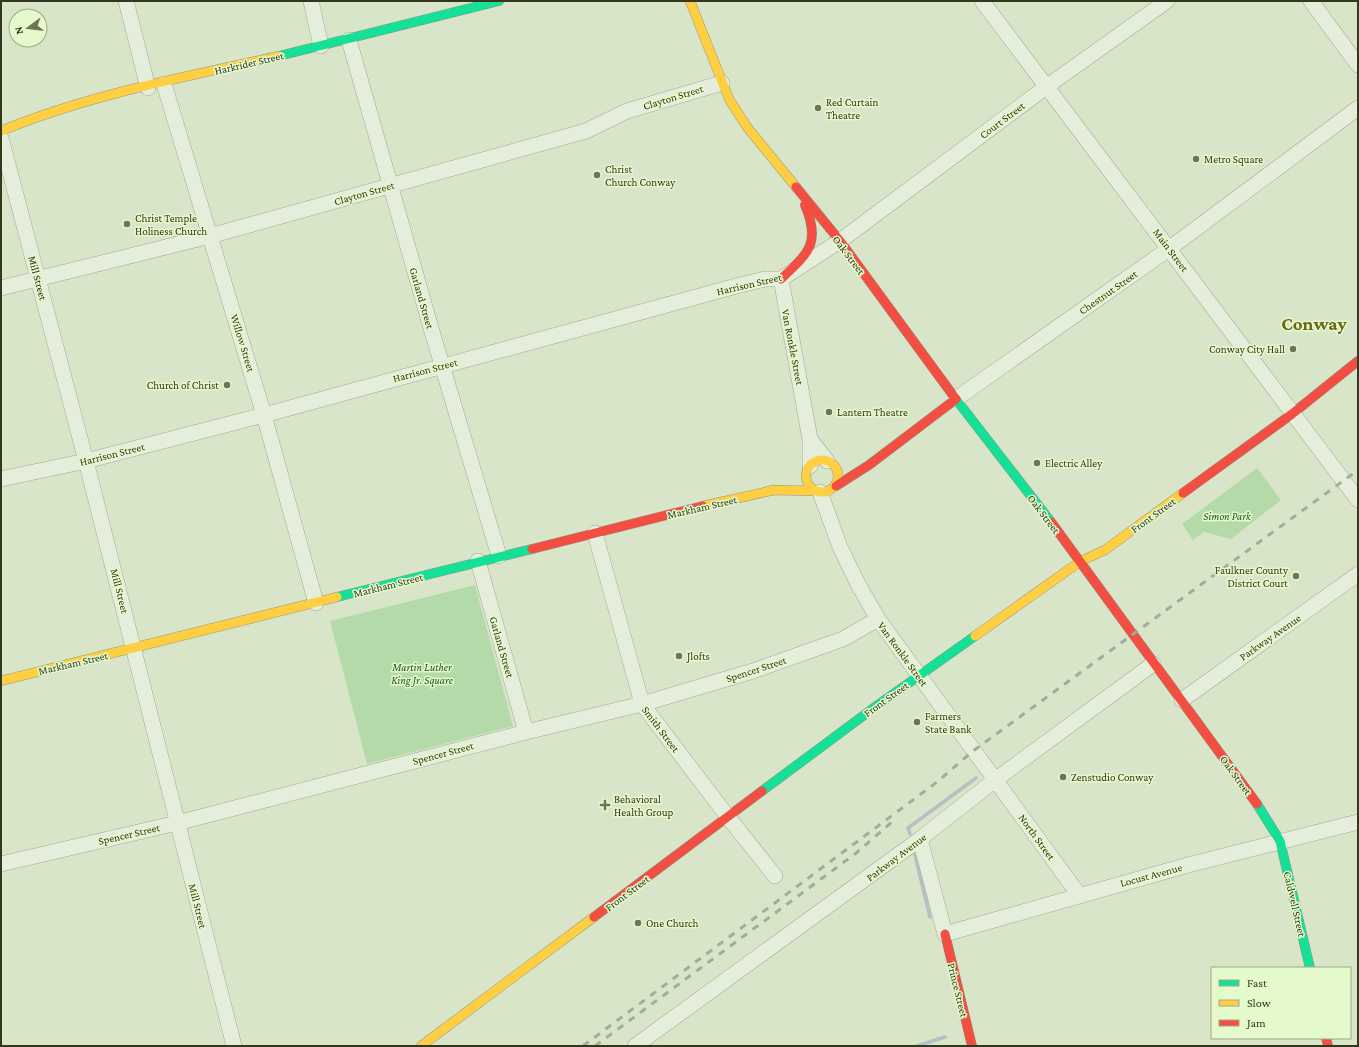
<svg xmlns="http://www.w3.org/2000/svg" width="1359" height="1047" font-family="'Crimson Pro',serif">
<rect width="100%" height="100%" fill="#d9e5c9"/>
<path fill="#b5daa9" d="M1257 468 1281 500 1231 539 1204 532 1193 540 1182 524Z
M475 585 513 726 367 764 330 621Z"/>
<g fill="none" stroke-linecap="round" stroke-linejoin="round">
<path stroke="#b1c2c5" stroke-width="3.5" d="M910 834 908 828 976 778
M915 855 930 917
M917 1046 945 1037"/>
<defs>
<path id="street" d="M126 1 148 88
M311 1 321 46
M982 1 1358 500
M1311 1 1358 65
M349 40 433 335 499 556
M164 84 264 415 316 603
M1 138 86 461 234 1046
M781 279 810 439V466
M1 288 210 236 586 131 627 111 722 83
M956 399 1170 248 1358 108
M810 439 827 461
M1 479 86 461 264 415 740 285 765 279H781L840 241 1046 87 1167 1
M820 492 840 547 858 584 878 619 1079 895
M595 533 642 704 728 817 775 876
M478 561 526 732
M1182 700 1358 574
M920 839 945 934 1188 865 1358 822
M1 864 177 823 526 732 642 704 753 671 843 639 878 619
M635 1046 920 839 995 780 1153 664"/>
<path id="fast" d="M279 56 499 1
M955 398 1051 522
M337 597 532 549
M762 791 875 707 975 636
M1257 804 1280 841 1310 968"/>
<path id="slow" d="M690 1 729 99 747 127 796 187
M1 131C90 94 186 77 279 56
M806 476a16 16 0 1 1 32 0a16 16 0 1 1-32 0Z
M703 506 774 490 816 491
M975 636 1081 561 1105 550 1183 493
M1 681 337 597
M421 1046 594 917"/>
<path id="jam" d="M796 187 840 241 955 398
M781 279C809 253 821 243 805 205
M836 486 869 465 956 399
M1183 493 1292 414 1358 361
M1051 522 1257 804
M532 549 703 506
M594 917 762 791
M945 934 972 1046
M1326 1038 1328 1046"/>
</defs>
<use href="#street" stroke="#a1aa93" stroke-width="16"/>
<use href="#fast" stroke="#929983" stroke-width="10"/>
<use href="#slow" stroke="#929983" stroke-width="10"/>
<use href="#jam" stroke="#929983" stroke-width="10"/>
<use href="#street" stroke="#e5eddb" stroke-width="15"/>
<use href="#fast" stroke="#16e098" stroke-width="9"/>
<use href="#slow" stroke="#ffcf43" stroke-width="9"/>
<use href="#jam" stroke="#f24e42" stroke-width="9"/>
<path stroke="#a5ab9c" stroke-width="3" stroke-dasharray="7 7" stroke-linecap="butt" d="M583 1046 937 782 973 751 1358 470
M595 1046 855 854 892 822"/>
</g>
<g fill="#6c7557" stroke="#e4f9cc" stroke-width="1.5">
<circle cx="818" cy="108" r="4"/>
<circle cx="1196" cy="159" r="4"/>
<circle cx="597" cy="175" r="4"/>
<circle cx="127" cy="224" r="4"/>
<circle cx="1293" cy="349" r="4"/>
<circle cx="227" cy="385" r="4"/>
<circle cx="829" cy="412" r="4"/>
<circle cx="1037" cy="463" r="4"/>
<circle cx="1296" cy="576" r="4"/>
<circle cx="679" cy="656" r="4"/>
<circle cx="917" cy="722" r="4"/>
<circle cx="1063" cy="777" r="4"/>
<path d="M603 799h4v4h4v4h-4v4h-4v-4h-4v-4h4z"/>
<circle cx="638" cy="923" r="4"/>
</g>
<g text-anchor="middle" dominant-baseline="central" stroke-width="3" stroke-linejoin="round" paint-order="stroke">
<g font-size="11" fill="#32391a" stroke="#e4f9cc">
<text transform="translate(249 63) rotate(-13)">Harkrider Street</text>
<text transform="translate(673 97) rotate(-17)">Clayton Street</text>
<text transform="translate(1002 120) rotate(-37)">Court Street</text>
<text transform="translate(364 193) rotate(-16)">Clayton Street</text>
<text transform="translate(1171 250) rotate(53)">Main Street</text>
<text transform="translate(849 255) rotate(53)">Oak Street</text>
<text transform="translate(38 278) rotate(75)">Mill Street</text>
<text transform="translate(749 284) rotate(-13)">Harrison Street</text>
<text transform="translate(1108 292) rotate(-35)">Chestnut Street</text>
<text transform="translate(422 298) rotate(74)">Garland Street</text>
<text transform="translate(243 343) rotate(73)">Willow Street</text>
<text transform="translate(793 347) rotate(79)">Van Ronkle Street</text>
<text transform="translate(425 370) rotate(-15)">Harrison Street</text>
<text transform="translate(112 454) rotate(-14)">Harrison Street</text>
<text transform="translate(702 507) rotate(-13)">Markham Street</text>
<text transform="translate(1044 514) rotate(53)">Oak Street</text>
<text transform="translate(1153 515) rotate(-36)">Front Street</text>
<text transform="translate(388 585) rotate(-14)">Markham Street</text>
<text transform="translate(120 591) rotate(76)">Mill Street</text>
<text transform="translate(1270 637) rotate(-35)">Parkway Avenue</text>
<text transform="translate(502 647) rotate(74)">Garland Street</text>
<text transform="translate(903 654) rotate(54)">Van Ronkle Street</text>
<text transform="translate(73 663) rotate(-13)">Markham Street</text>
<text transform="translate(756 669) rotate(-18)">Spencer Street</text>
<text transform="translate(886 699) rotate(-36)">Front Street</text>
<text transform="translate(661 729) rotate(53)">Smith Street</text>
<text transform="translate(443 753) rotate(-15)">Spencer Street</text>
<text transform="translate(1236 775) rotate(54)">Oak Street</text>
<text transform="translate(129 834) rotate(-13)">Spencer Street</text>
<text transform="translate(1037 837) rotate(54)">North Street</text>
<text transform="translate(896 857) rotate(-37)">Parkway Avenue</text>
<text transform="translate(1151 875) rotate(-15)">Locust Avenue</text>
<text transform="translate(627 893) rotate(-37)">Front Street</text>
<text transform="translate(1295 904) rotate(77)">Caldwell Street</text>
<text transform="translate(198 906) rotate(76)">Mill Street</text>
<text transform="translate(958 990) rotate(76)">Prince Street</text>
</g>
<g font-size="11" fill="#32391a" stroke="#e4f9cc" text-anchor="start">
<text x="826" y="102">Red Curtain<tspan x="826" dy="13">Theatre</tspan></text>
<text x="1204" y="159">Metro Square</text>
<text x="605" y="169">Christ<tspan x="605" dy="13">Church Conway</tspan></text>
<text x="135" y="218">Christ Temple<tspan x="135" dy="13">Holiness Church</tspan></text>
<text x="1285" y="349" text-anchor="end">Conway City Hall</text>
<text x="219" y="385" text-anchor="end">Church of Christ</text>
<text x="837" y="412">Lantern Theatre</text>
<text x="1045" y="463">Electric Alley</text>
<text x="1288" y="570" text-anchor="end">Faulkner County<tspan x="1288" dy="13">District Court</tspan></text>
<text x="687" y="656">Jlofts</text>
<text x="925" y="716">Farmers<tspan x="925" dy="13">State Bank</tspan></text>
<text x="1071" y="777">Zenstudio Conway</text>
<text x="614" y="799">Behavioral<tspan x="614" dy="13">Health Group</tspan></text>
<text x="646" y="923">One Church</text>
</g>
<g font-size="11" font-style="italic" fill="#1f571e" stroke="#e4f9cc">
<text x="1227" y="516">Simon Park</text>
<text x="422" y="667">Martin Luther<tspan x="422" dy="13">King Jr. Square</tspan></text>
</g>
<g font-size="19" font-weight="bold" fill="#6a6615" stroke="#e4f9cc">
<text x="1314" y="323">Conway</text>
</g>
</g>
<rect width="1359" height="1047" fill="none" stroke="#32391a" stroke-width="4"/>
<rect x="1211" y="967" width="140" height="72" fill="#e4f9cc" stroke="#9dac85"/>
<rect x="1219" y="980" width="20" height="6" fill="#16e098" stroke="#9dac85"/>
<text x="1247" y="987" font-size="12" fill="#32391a">Fast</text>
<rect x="1219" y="1000" width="20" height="6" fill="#ffcf43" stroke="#9dac85"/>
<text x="1247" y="1007" font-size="12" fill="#32391a">Slow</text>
<rect x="1219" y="1020" width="20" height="6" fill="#f24e42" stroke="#9dac85"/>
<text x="1247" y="1027" font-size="12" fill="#32391a">Jam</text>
<g transform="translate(28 28) rotate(255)"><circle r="19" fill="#e4f9cc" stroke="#9dac85"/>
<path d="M0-3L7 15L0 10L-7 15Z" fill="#6c7557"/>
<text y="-6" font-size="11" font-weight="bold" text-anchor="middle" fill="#32391a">N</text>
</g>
</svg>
